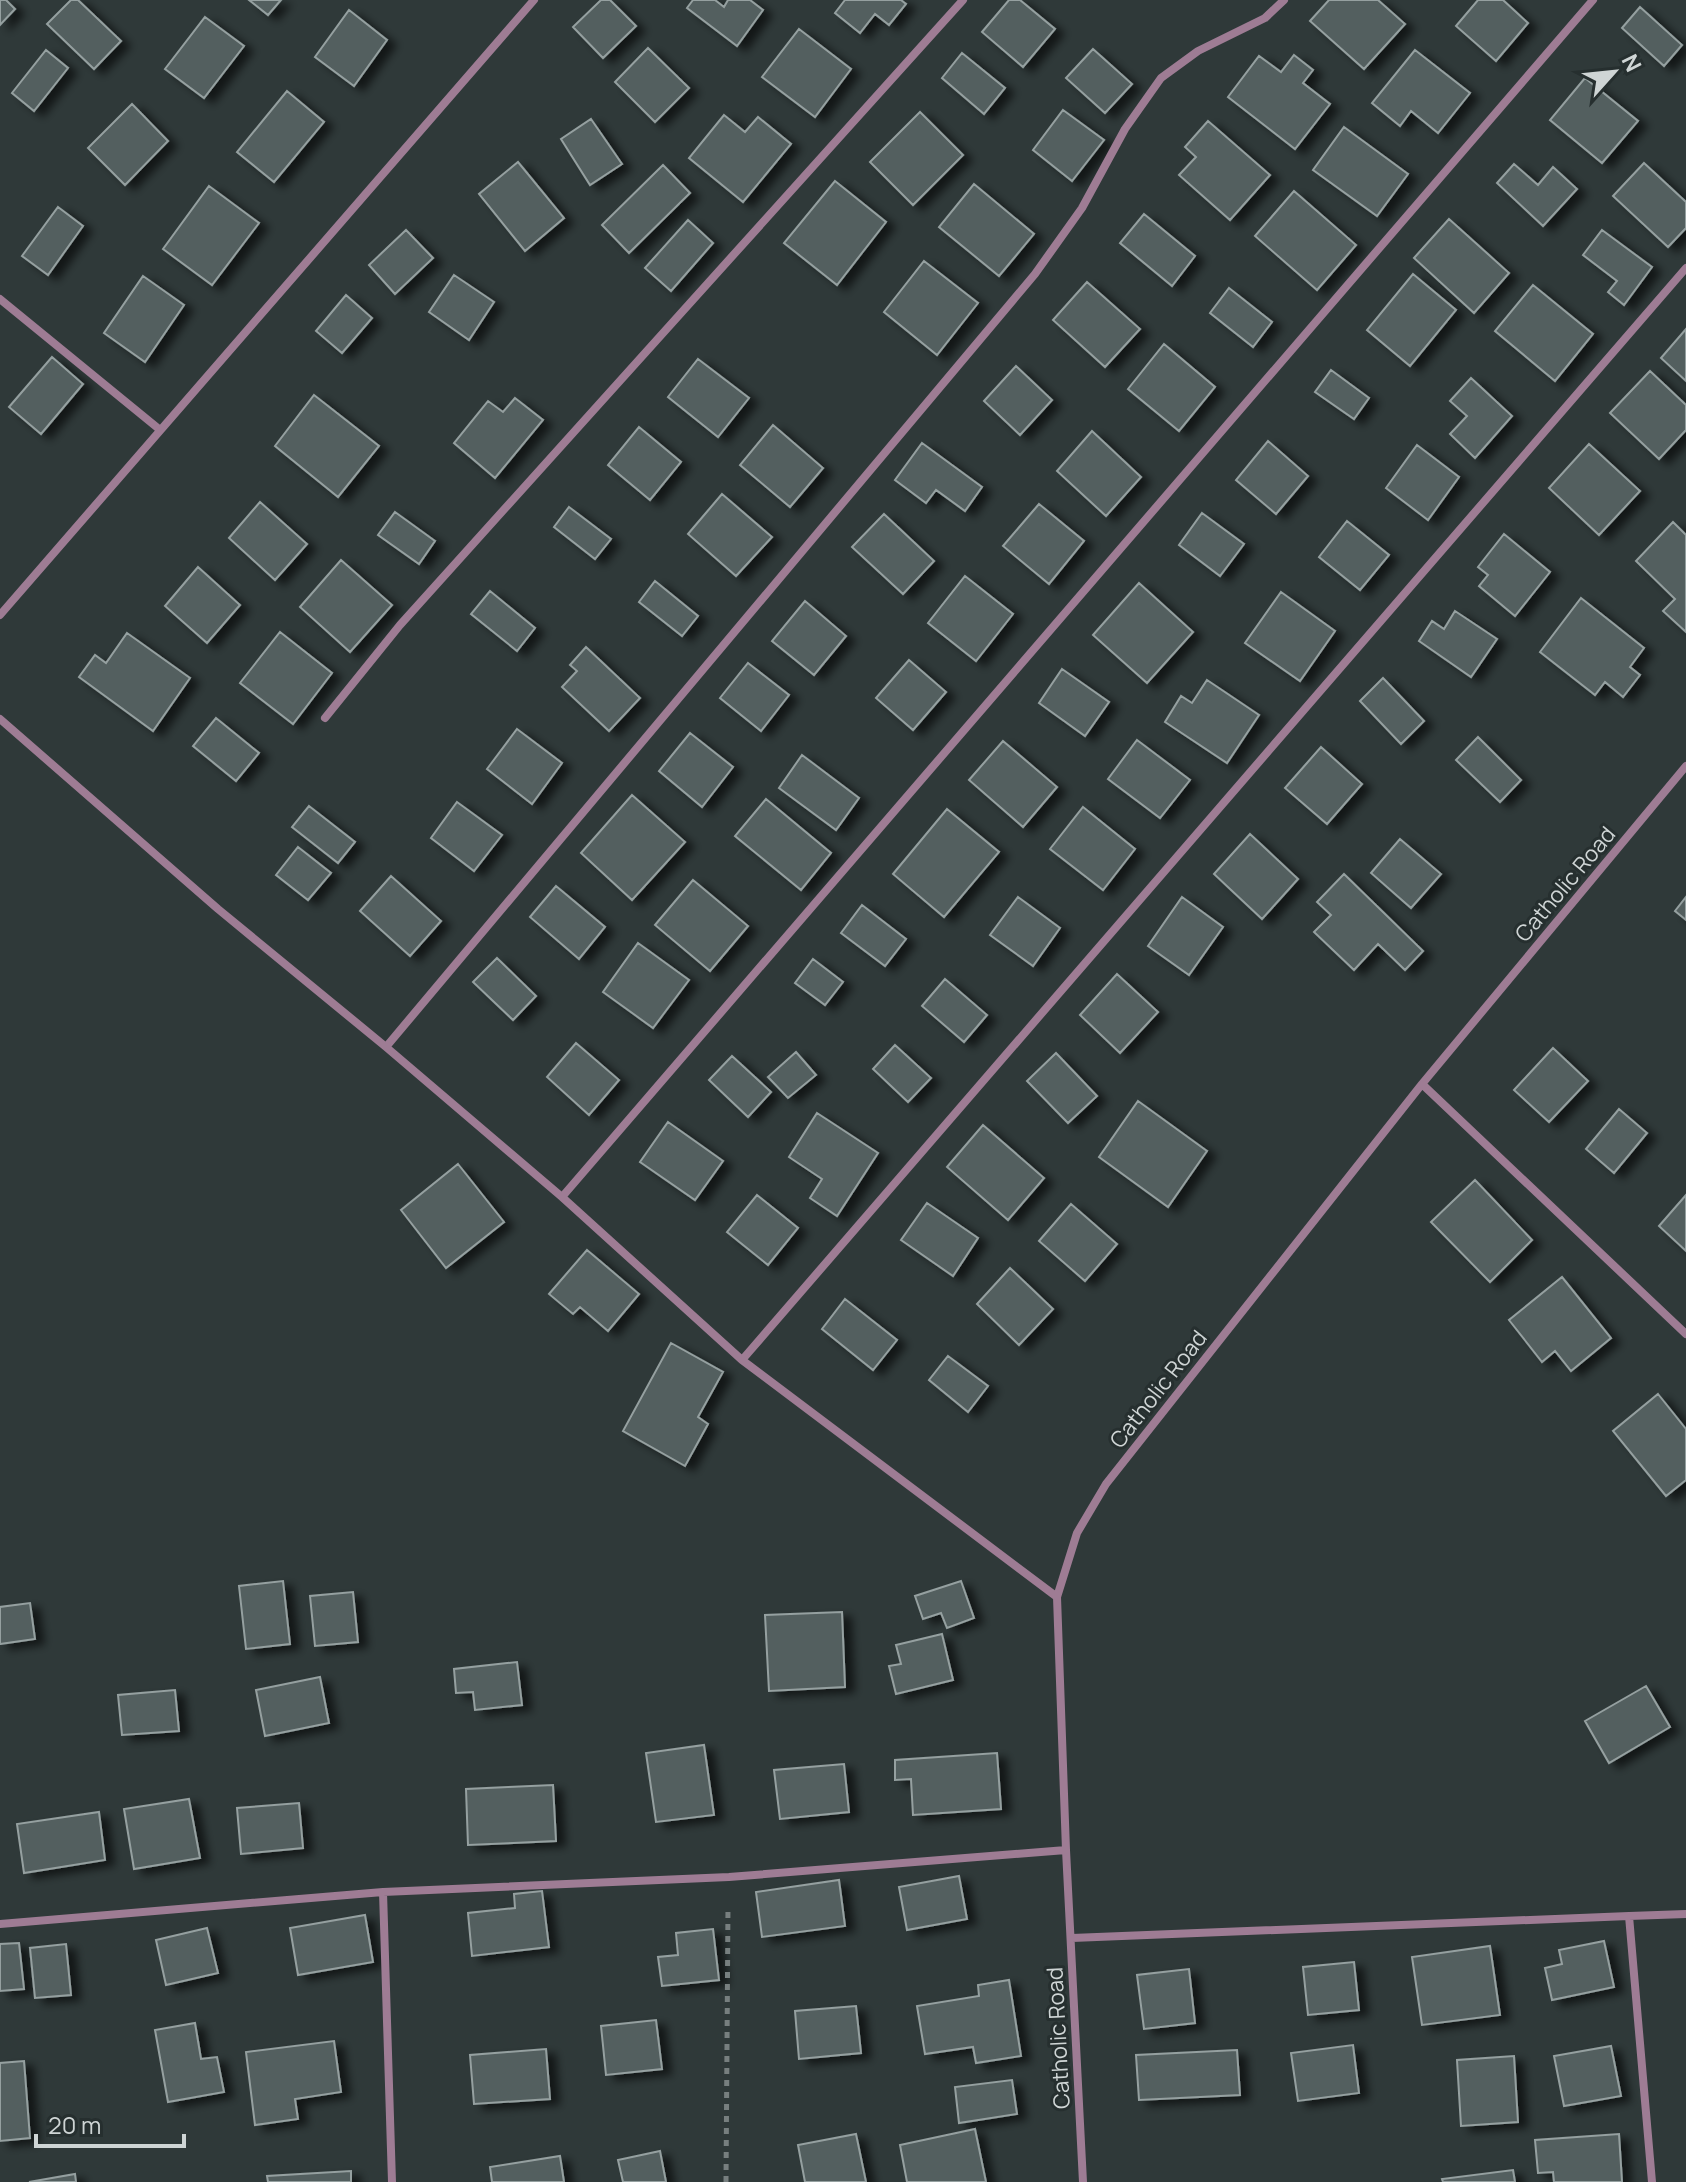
<svg xmlns="http://www.w3.org/2000/svg" width="1686" height="2182" font-family="Manrope,sans-serif">
<defs>
<filter id="shadow"><feDropShadow dx="9" dy="5" stdDeviation="4" flood-color="#0009"/></filter>
</defs>
<rect width="100%" height="100%" fill="#2f3939"/>
<path fill="#535e5e" stroke="#95a0a0" stroke-width="2" filter="url(#shadow)" d="M0 0H6L15 9 0 25Z
M71 0H78L121 41 94 69 47 24Z
M249 0H281L268 15Z
M601 0H610L636 26 603 58 573 27Z
M693 0H715L724 7 728 0H750L763 10 737 46 687 8Z
M845 0H901L906 4 889 25 875 14 860 33 835 13Z
M1009 0H1020L1055 29 1023 67 982 32Z
M1329 0H1378L1405 24 1364 69 1310 21Z
M1478 0H1503L1528 23 1496 61 1456 26Z
M1640 7 1682 45 1664 66 1622 28Z
M349 10 387 40 354 86 315 57Z
M205 17 244 46 204 98 165 69Z
M799 29 851 69 815 117 762 77Z
M648 48 689 88 655 122 615 82Z
M1093 49 1132 84 1105 113 1066 78Z
M46 50 68 68 34 111 12 93Z
M1415 50 1470 93 1438 133 1411 111 1400 126 1372 103Z
M962 53 1005 88 984 114 942 78Z
M1294 55 1313 70 1303 83 1330 104 1295 149 1228 97 1259 56 1281 72Z
M1585 78 1638 121 1602 163 1550 120Z
M287 91 324 122 274 182 237 152Z
M132 104 168 141 125 185 88 148Z
M1063 110 1104 140 1072 181 1033 150Z
M920 112 963 155 913 205 870 162Z
M724 115 745 132 758 117 791 144 743 202 689 158Z
M591 119 622 164 590 185 561 139Z
M1208 121 1270 175 1230 220 1179 175 1196 157 1185 147Z
M1344 127 1408 174 1377 216 1313 170Z
M518 162 564 218 525 251 479 194Z
M1644 163 1686 202V228L1668 247 1613 196Z
M1514 164 1538 185 1553 167 1577 189 1543 226 1497 183Z
M663 165 690 193 629 253 602 225Z
M835 181 886 222 837 285 784 243Z
M974 184 1034 234 999 276 939 227Z
M209 186 259 223 212 285 163 249Z
M1294 191 1356 245 1317 290 1255 236Z
M58 207 83 226 48 275 22 256Z
M1144 214 1195 256 1172 286 1120 243Z
M1449 219 1509 273 1474 313 1414 258Z
M688 220 713 243 671 291 645 268Z
M406 230 433 258 395 294 369 265Z
M1602 230 1652 267 1624 305 1608 292 1617 281 1583 255Z
M924 261 978 303 937 355 884 312Z
M1413 274 1456 310 1410 366 1367 330Z
M454 275 494 302 469 340 429 312Z
M143 276 184 305 145 362 104 333Z
M1087 282 1140 329 1105 367 1053 320Z
M1533 285 1593 334 1555 381 1495 331Z
M1229 288 1272 322 1253 347 1210 313Z
M346 295 372 318 342 353 316 331Z
M1686 329V381L1661 358Z
M1164 344 1215 387 1179 431 1128 389Z
M52 357 83 384 41 434 9 407Z
M698 359 749 398 718 437 668 397Z
M1016 366 1052 400 1020 435 984 401Z
M1331 370 1369 398 1354 419 1315 392Z
M1650 371 1686 405V430L1659 459 1610 413Z
M1471 378 1512 416 1475 458 1450 434 1467 416 1450 401Z
M314 395 379 446 338 497 275 446Z
M515 398 543 420 495 478 454 443 488 401 503 412Z
M773 425 823 468 790 507 740 465Z
M639 427 681 462 650 500 608 465Z
M1092 431 1141 477 1106 516 1057 471Z
M1268 441 1308 476 1276 514 1236 480Z
M922 443 982 487 965 511 936 490 926 503 895 480Z
M1589 444 1640 491 1599 535 1549 488Z
M1417 445 1459 477 1428 520 1386 488Z
M722 494 772 537 736 576 688 534Z
M260 502 307 544 275 580 229 538Z
M1039 504 1084 541 1049 584 1003 546Z
M569 507 611 539 595 559 554 527Z
M395 512 435 541 419 564 378 535Z
M1202 513 1244 544 1220 576 1179 545Z
M884 514 934 561 903 594 852 547Z
M1347 521 1389 555 1360 590 1319 557Z
M1673 522 1686 535V632L1663 611 1675 599 1636 561Z
M1504 534 1550 572 1515 616 1479 586 1488 575 1478 567Z
M341 560 392 605 350 652 300 607Z
M198 567 240 605 207 643 165 606Z
M965 576 1013 614 976 661 928 623Z
M655 581 698 616 682 636 639 602Z
M1139 583 1193 632 1147 683 1093 635Z
M490 591 535 628 517 651 471 614Z
M1281 592 1335 631 1300 681 1245 643Z
M1581 598 1644 648 1630 667 1640 675 1623 697 1605 682 1595 695 1540 652Z
M805 601 846 636 814 675 772 641Z
M1455 611 1497 639 1471 677 1419 641 1432 621 1444 629Z
M280 632 332 673 293 724 240 683Z
M127 633 190 678 153 731 79 677 95 655 106 663Z
M586 647 640 698 609 731 562 687 577 671 570 665Z
M909 660 946 692 913 730 876 698Z
M748 663 789 695 761 731 720 698Z
M1062 669 1109 702 1085 736 1039 703Z
M1383 678 1424 721 1401 744 1360 701Z
M1207 680 1259 715 1227 763 1165 722 1181 696 1192 703Z
M216 718 259 753 236 781 193 746Z
M517 729 562 763 532 804 487 769Z
M690 733 733 767 702 807 659 771Z
M1478 737 1521 780 1500 802 1456 760Z
M1137 740 1190 780 1160 818 1108 779Z
M1003 741 1057 787 1023 827 969 780Z
M1321 747 1362 784 1327 824 1285 788Z
M802 755 859 798 836 830 779 788Z
M632 795 685 842 632 900 581 853Z
M766 799 831 853 801 890 735 836Z
M457 802 502 835 474 871 431 838Z
M309 806 355 842 338 863 292 827Z
M1083 807 1135 849 1103 890 1050 849Z
M947 809 999 852 944 917 893 874Z
M1250 834 1298 879 1262 919 1214 874Z
M1400 839 1441 874 1411 908 1371 873Z
M298 847 331 873 308 900 276 875Z
M1344 874 1423 951 1405 970 1378 944 1354 970 1314 932 1331 915 1317 902Z
M391 876 441 921 410 956 360 911Z
M693 880 748 926 710 971 655 925Z
M556 886 605 927 579 959 530 917Z
M1018 897 1060 928 1033 966 990 935Z
M1182 897 1223 927 1189 975 1148 946Z
M1686 897V920L1675 911Z
M862 905 906 939 885 966 841 933Z
M638 943 689 980 653 1028 603 992Z
M497 958 536 996 513 1020 473 982Z
M813 959 843 982 825 1005 795 983Z
M1117 974 1158 1012 1120 1053 1080 1015Z
M945 979 987 1015 964 1042 922 1006Z
M576 1043 619 1080 589 1115 547 1077Z
M895 1045 931 1078 908 1102 873 1069Z
M1553 1048 1588 1081 1549 1122 1514 1090Z
M796 1052 816 1075 788 1098 768 1077Z
M1056 1053 1097 1096 1068 1123 1027 1081Z
M732 1056 771 1092 748 1117 709 1080Z
M1138 1101 1207 1151 1168 1207 1099 1157Z
M1619 1109 1647 1133 1614 1173 1586 1149Z
M817 1113 878 1153 837 1216 810 1198 822 1179 789 1157Z
M668 1122 723 1161 695 1200 640 1162Z
M983 1125 1044 1178 1008 1220 947 1167Z
M458 1164 504 1222 446 1268 401 1210Z
M1475 1180 1532 1240 1490 1282 1431 1222Z
M757 1195 798 1228 768 1265 727 1232Z
M1686 1195V1251L1659 1226Z
M927 1203 978 1238 953 1276 901 1240Z
M1071 1204 1117 1244 1085 1281 1039 1241Z
M587 1250 639 1294 608 1331 580 1307 573 1314 549 1294Z
M1010 1268 1053 1309 1019 1345 977 1304Z
M1562 1277 1611 1338 1571 1371 1555 1351 1542 1362 1509 1320Z
M845 1299 897 1340 873 1370 822 1329Z
M671 1343 723 1372 698 1417 708 1424 685 1466 623 1431Z
M948 1356 988 1386 968 1412 929 1380Z
M1658 1394 1686 1429V1480L1666 1496 1613 1431Z
M283 1581 290 1644 246 1649 239 1586Z
M961 1581 974 1618 947 1628 941 1613 923 1619 915 1596Z
M353 1592 358 1642 315 1646 310 1596Z
M30 1603 35 1639 0 1644V1607Z
M842 1612 845 1687 769 1691 765 1615Z
M942 1634 953 1680 896 1694 889 1666 901 1664 896 1645Z
M517 1662 522 1705 475 1710 473 1692 456 1693 454 1669Z
M320 1677 329 1723 265 1736 256 1690Z
M1646 1686 1670 1727 1609 1763 1585 1721Z
M175 1690 179 1731 122 1735 118 1695Z
M704 1745 714 1815 656 1822 646 1753Z
M997 1753 1001 1809 913 1815 911 1779 895 1780V1760Z
M844 1764 849 1812 780 1819 774 1770Z
M553 1785 556 1841 468 1845 466 1789Z
M189 1799 200 1858 134 1869 124 1809Z
M299 1803 303 1848 241 1854 237 1808Z
M99 1812 105 1860 24 1873 17 1824Z
M959 1876 967 1919 907 1930 899 1887Z
M839 1880 845 1926 762 1937 756 1892Z
M542 1891 549 1947 472 1956 468 1913 515 1908 514 1894Z
M365 1915 373 1962 298 1975 290 1928Z
M207 1928 218 1973 166 1985 156 1940Z
M713 1929 719 1980 662 1986 658 1957 678 1955 676 1933Z
M1604 1941 1614 1987 1552 2000 1545 1968 1562 1964 1559 1950Z
M19 1943 24 1989 0 1991V1944Z
M66 1944 71 1995 35 1998 30 1948Z
M1490 1946 1500 2015 1422 2025 1412 1957Z
M1354 1962 1359 2010 1308 2015 1303 1967Z
M1189 1969 1195 2023 1144 2029 1137 1975Z
M1009 1980 1021 2056 976 2063 973 2047 925 2054 917 2006 979 1996 978 1985Z
M856 2006 861 2053 799 2059 795 2011Z
M656 2020 662 2069 606 2075 601 2026Z
M195 2023 201 2059 217 2057 224 2092 168 2102 155 2030Z
M334 2041 341 2092 295 2099 298 2119 255 2125 246 2052Z
M1353 2045 1359 2093 1298 2101 1291 2053Z
M1611 2046 1621 2096 1564 2106 1554 2056Z
M546 2049 550 2099 474 2104 470 2055Z
M1237 2050 1240 2095 1139 2100 1136 2055Z
M1514 2056 1518 2122 1461 2126 1457 2060Z
M24 2061 30 2138 0 2141V2063Z
M1012 2080 1017 2114 959 2123 955 2087Z
M975 2129 986 2182H907L900 2145Z
M856 2134 866 2182H805L798 2145Z
M1619 2134 1622 2182H1554L1553 2172 1538 2173 1535 2140Z
M660 2151 666 2182H623L618 2160Z
M560 2156 564 2182H492L490 2167Z
M1513 2170 1515 2182H1443L1442 2179Z
M351 2171V2182H268L267 2176Z
M75 2174 76 2182H29Z"/>
<g fill="none" stroke-linecap="round" stroke-linejoin="round">
<path stroke="#777f7f" stroke-width="5" stroke-dasharray="6 6" stroke-linecap="butt" d="M726 2182 728 1906"/>
<path stroke="#9e7c94" stroke-width="8" d="M0 299 159 429
M0 615 534 0
M325 718 400 625 963 0
M0 719 218 909 386 1047 562 1197 742 1360 1057 1597
M386 1047 1035 274 1082 208 1125 129 1161 78 1198 51 1265 18 1284 0
M1422 1084 1686 1334
M562 1197 1593 0
M742 1360 1686 268
M383 1892 729 1877 1066 1850
M1629 1916 1686 1914
M0 1924 383 1892 392 2182
M1072 1938 1629 1916 1652 2182
M1083 2182 1066 1850 1057 1597 1077 1533 1106 1484 1422 1084 1686 766"/>
</g>
<g text-anchor="middle" dominant-baseline="central" stroke-width="6" stroke-linejoin="round" paint-order="stroke">
<g font-size="22" fill="#cfd5d5" stroke="#262f2f">
<text transform="translate(1565 884) rotate(-50)">Catholic Road</text>
<text transform="translate(1158 1389) rotate(-52)">Catholic Road</text>
<text transform="translate(1058 2038) rotate(-93)">Catholic Road</text>
</g>
</g>
<g transform="translate(1614 72) rotate(63)" stroke="#262f2f" stroke-width="6" paint-order="stroke">
<path d="M0-6L14 30L0 20L-14 30Z" fill="#cfd5d5"/>
<text y="-12" font-size="22" font-weight="bold" text-anchor="middle" fill="#cfd5d5">N</text>
</g>
<path d="M36 2134v12h148v-12" fill="none" stroke="#cfd5d5" stroke-width="4"/>
<text x="48" y="2134" font-size="24" fill="#cfd5d5" stroke="#262f2f" stroke-width="6" paint-order="stroke">20 m</text>
</svg>
